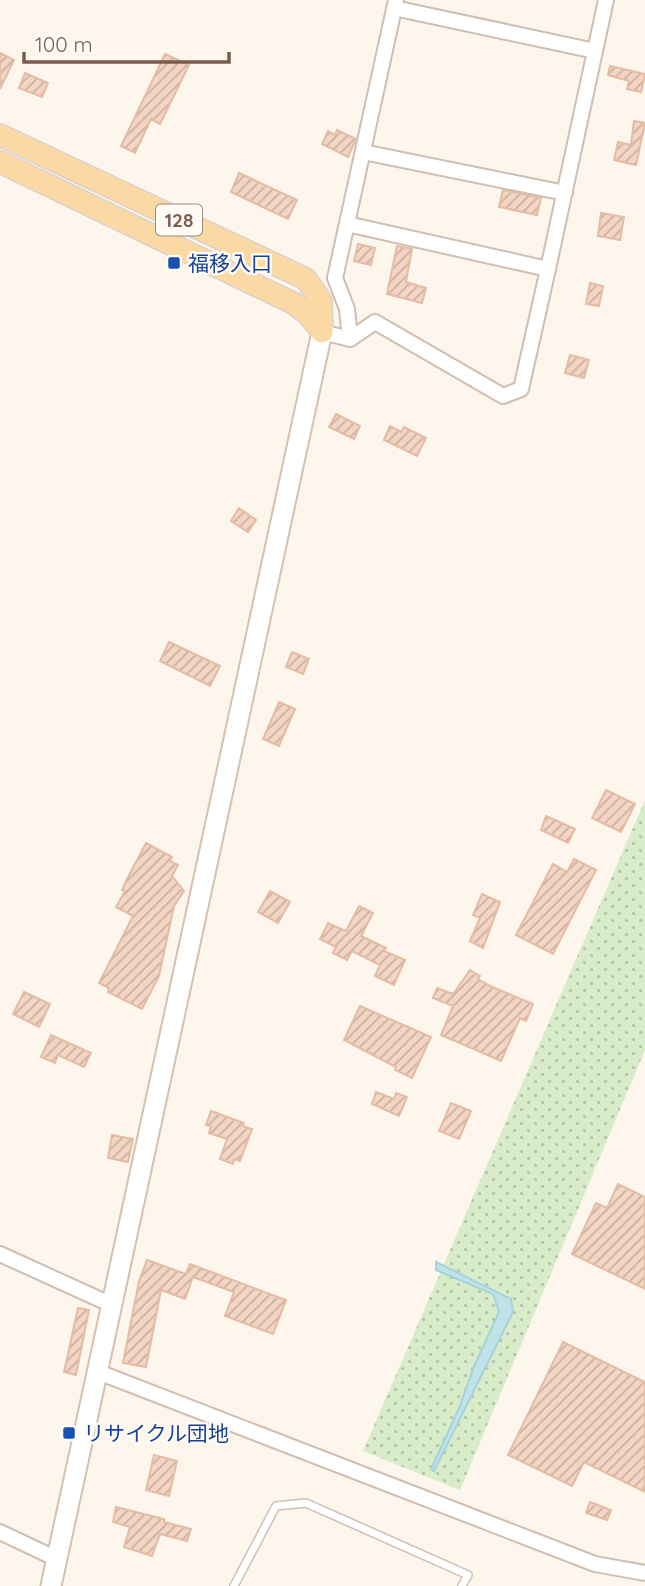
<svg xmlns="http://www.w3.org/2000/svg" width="645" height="1586" font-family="Quicksand,'Noto Sans JP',sans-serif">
<defs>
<pattern id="park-dots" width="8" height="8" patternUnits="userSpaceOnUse" patternTransform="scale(1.75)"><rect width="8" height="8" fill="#d8ecc9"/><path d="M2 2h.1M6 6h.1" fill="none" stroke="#b4c2a5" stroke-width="1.8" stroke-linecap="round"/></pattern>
<pattern id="building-hatch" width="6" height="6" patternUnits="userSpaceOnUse" patternTransform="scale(1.75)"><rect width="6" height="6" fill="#f3d5c3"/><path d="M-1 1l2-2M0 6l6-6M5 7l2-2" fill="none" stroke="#cab0a1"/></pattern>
</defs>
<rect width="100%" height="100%" fill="#fdf6ec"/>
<path fill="url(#park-dots)" d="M645 800V1050L460 1490 363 1451Z"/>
<path fill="#bfe3e8" stroke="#a5d3da" stroke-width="2" d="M436 1262 511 1299 513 1312 434 1471 431 1469 460 1406 473 1369 499 1312 493 1294 436 1270Z"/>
<path fill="url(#building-hatch)" stroke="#e6bba3" stroke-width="2" d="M0 53 14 60 0 89Z
M165 54 189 65 160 124 151 119 135 153 121 146Z
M610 66 645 74 641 92 627 89 629 81 608 75Z
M25 73 48 83 42 97 19 88Z
M634 121 645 123 636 165 614 160 618 142 631 145Z
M337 130 356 139 348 157 322 144 328 131 335 135Z
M239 173 297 200 288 219 231 192Z
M503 190 541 198 537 215 499 207Z
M601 213 624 217 620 240 598 236Z
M358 244 375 248 371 265 354 261Z
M397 246 412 249 406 282 426 288 422 303 387 294Z
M590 283 603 286 599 306 586 304Z
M570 355 589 360 584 378 565 373Z
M336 414 360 426 354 439 329 427Z
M390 426 401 432 404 427 426 438 417 456 384 440Z
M239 508 256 520 248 532 231 521Z
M169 642 220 666 210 686 160 661Z
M292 652 309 659 303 674 286 667Z
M279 702 295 709 279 746 263 739Z
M606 790 635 804 621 832 592 818Z
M546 816 575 829 568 843 541 830Z
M146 843 172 857 170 861 178 865 172 876 184 891 174 906 159 976 142 1009 108 992 109 988 99 983 133 916 116 907 125 891 122 890 127 879Z
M574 859 596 870 553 954 516 935 553 864 567 872Z
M270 891 290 902 278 923 258 912Z
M482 894 500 902 483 948 470 941 480 918 473 915Z
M359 906 373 913 361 936 386 948 384 951 405 960 394 985 375 976 380 965 352 951 347 960 333 953 336 947 320 939 328 923 346 931Z
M470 970 480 976 478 979 490 986 533 1004 526 1021 520 1018 501 1061 441 1035 453 1006 433 998 437 988 453 994Z
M24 992 50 1004 39 1027 13 1014Z
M360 1006 431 1037 412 1078 395 1070 396 1067 344 1040Z
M51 1035 91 1053 84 1067 58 1055 55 1063 41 1057Z
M376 1092 394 1099 396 1093 407 1097 399 1116 372 1104Z
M451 1103 471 1111 459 1139 439 1131Z
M211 1111 244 1123 243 1126 252 1129 240 1161 234 1159 233 1164 220 1159 227 1139 209 1133 211 1126 206 1125Z
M112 1135 133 1139 128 1162 108 1158Z
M618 1184 645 1197V1289L572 1254 596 1203 607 1208Z
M147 1260 186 1274 190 1264 286 1300 273 1334 225 1316 234 1292 193 1277 185 1299 161 1290 146 1367 123 1363 139 1281Z
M78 1308 89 1310 76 1375 64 1372Z
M563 1342 645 1382V1492L584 1462 572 1486 508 1455Z
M154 1455 177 1461 169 1496 146 1490Z
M590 1502 611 1510 607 1520 586 1513Z
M116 1507 164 1519V1522L191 1529 187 1541 160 1534 152 1556 124 1547 130 1527 113 1522Z"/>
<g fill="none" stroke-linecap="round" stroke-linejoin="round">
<defs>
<path id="lane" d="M234 1586 276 1506 306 1503 468 1575 462 1586"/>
<path id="street" d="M394 8 595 51
M363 152 565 193
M347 224 548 269 606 0
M322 332 350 339 375 322 503 396 521 389 548 269
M350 339 347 309 335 278 396 0
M0 1254 112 1305
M98 1372 595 1564 645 1573
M0 1532 57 1559"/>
<path id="secondary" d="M51 1586 322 332"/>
<path id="primary" d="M0 135 306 279 321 301 322 332
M0 162 293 303 308 314 322 332"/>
</defs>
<use href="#lane" stroke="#d1beb0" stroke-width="10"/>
<use href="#street" stroke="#d1beb0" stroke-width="18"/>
<use href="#secondary" stroke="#d6c0b0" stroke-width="23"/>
<use href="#primary" stroke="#dad1cd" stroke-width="24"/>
<use href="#lane" stroke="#fff" stroke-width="7"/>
<use href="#street" stroke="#fff" stroke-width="14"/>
<use href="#secondary" stroke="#fff" stroke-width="19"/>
<use href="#primary" stroke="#fbd9a5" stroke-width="21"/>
</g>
<g fill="#1a4fb4" stroke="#fffaf3" stroke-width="2.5">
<rect x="167" y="256" width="14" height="14" rx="3.5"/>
<rect x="62" y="1426" width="14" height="14" rx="3.5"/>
</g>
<g text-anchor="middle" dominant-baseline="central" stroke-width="5" stroke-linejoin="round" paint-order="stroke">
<rect fill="#fffaf3" stroke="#a28b7f" stroke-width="2" x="156" y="204.5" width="46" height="31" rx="5"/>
<g font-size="19" font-weight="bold" fill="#7a5c4d">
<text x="179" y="220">128</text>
</g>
<g font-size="21" fill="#164399" stroke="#fffaf3" text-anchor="start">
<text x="188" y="263">福移入口</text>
<text x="83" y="1433">リサイクル団地</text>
</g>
</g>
<path d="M24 52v10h205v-10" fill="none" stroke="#7a5c4d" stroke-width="3.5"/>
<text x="35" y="52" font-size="21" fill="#7a5c4d" stroke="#fffaf3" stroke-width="5" paint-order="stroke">100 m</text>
</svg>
